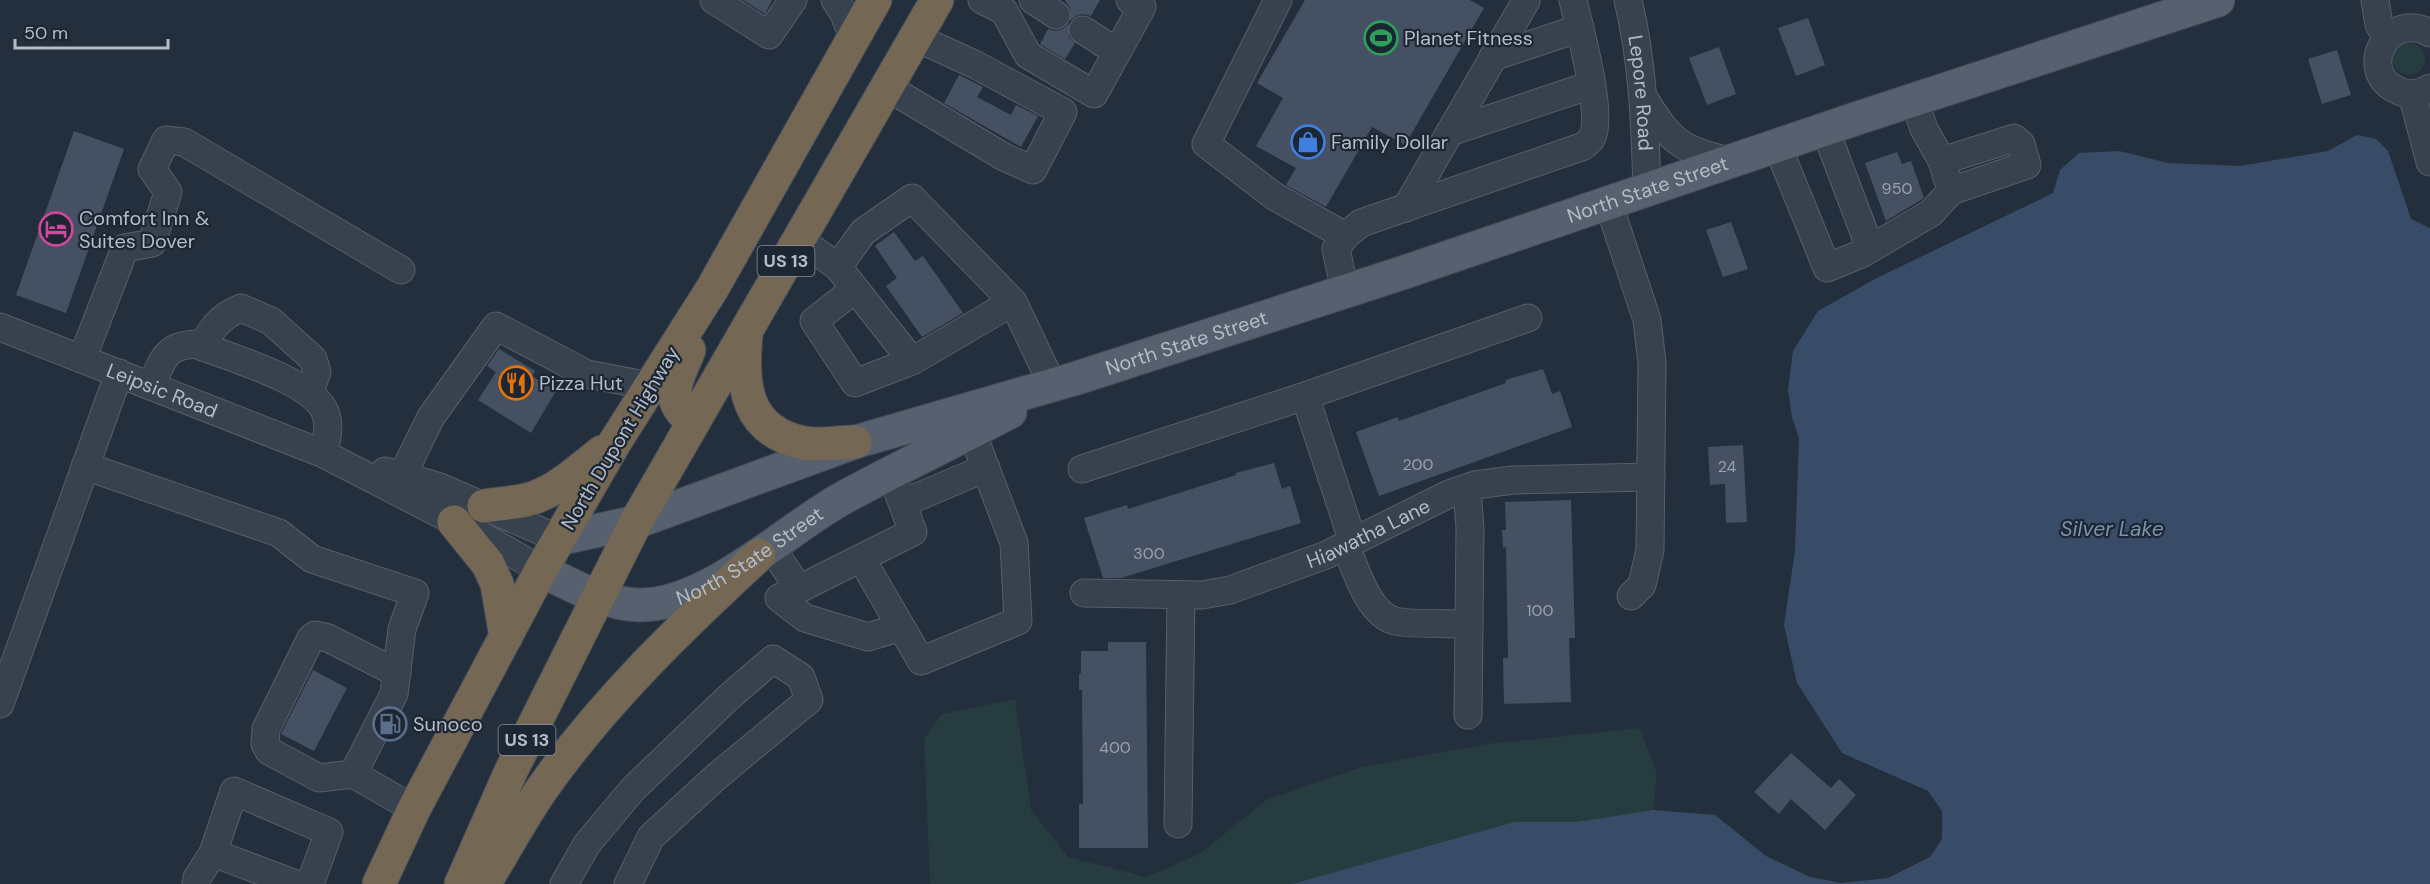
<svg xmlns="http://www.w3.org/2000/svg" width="2430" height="884" font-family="'DM Sans',sans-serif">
<rect width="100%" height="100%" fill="#242f3e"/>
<path fill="#263c3f" d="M2393 59a16 16 0 1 1 32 0a16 16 0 1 1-32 0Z
M1015 699 1031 810 1068 857 1146 877 1201 853 1266 800 1361 767 1487 744 1640 728 1657 774 1653 810 1576 822H1514L1292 884H930L924 739 942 714Z"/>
<path fill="#394c67" d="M2357 135 2376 139 2388 151 2411 219 2430 228V884H1292L1514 822H1576L1653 810 1715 815 1766 856 1810 877 1841 883 1888 878 1930 857 1942 839V811L1928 791 1842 753 1797 683 1784 625 1795 551 1799 438 1792 417 1788 390 1793 351 1818 311 1875 279 2053 193 2060 170 2079 153 2119 151 2168 163 2240 166 2328 151Z"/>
<path fill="#455162" d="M743 0H772L765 14Z
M1065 0H1100L1091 16 1083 14 1076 16 1070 21V8Z
M1305 0H1470L1484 8 1405 145 1372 127 1326 207 1286 185 1296 168 1256 146 1283 98 1257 83Z
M1808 18 1825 65 1796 76 1778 28Z
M1069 24V37L1075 43 1065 59 1040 44 1048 29 1056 31 1063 29Z
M1719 47 1736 94 1707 105 1689 58Z
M2337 50 2351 95 2322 104 2308 59Z
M959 75 983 87 977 97 1011 115 1016 105 1038 116 1021 147 944 103Z
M74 131 124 149 66 313 16 295Z
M1897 152 1902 164 1911 161 1924 198 1886 221 1865 163Z
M1731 222 1748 269 1723 277 1706 230Z
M894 232 915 261 923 256 963 313 922 337 886 286 897 278 875 246Z
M499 349 535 371 532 376 556 391 531 433 478 400 496 372 487 366Z
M1543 369 1552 394 1560 391 1572 427 1379 496 1356 432 1398 417 1399 421 1506 383 1505 380Z
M1743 445 1747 522 1726 523 1725 484 1710 485 1708 447Z
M1274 463 1282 489 1290 486 1301 523 1121 578H1103L1084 518 1127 505 1128 509 1236 475V473Z
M1571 500 1575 638H1569L1571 702 1504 704 1503 658H1508L1506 547 1503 548 1502 530H1506L1505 502Z
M1108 642H1146L1148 848H1079V804H1083L1082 690H1079V674L1081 673V651H1108Z
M313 670 347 688 314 751 281 734Z
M1791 753 1831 788 1839 779 1856 795 1825 830 1791 799 1779 814 1754 792Z"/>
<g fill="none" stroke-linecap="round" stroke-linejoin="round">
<defs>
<g id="minor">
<path d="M714 0 769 35 793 0"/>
<path d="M835 0 844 14 853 37"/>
<path d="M982 0 1004 11 1028 55 1094 94 1142 7 1130 0"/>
<path d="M1033 0 1056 15"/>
<path d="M1278 0 1206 144 1274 196 1345 236"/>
<path id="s1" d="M1628 0C1643 62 1645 125 1647 189"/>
<path d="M2375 0 2379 25 2387 37"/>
<path d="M1083 30 1117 52"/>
<path d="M2430 33C2388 10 2357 69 2395 89 2407 96 2418 95 2430 88"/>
<path d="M1493 57 1580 28"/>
<path d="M887 87 1004 157 1033 170 1063 112 976 65 915 37"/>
<path d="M2412 94 2430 162"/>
<path d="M1645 100C1671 142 1681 150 1730 161"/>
<path d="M1914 100 1924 129 1942 161 1947 178"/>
<path d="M1825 129 1870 248"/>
<path d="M1450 132 1591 85"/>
<path d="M1777 145 1827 268 1863 253 1931 213 1951 191 2027 165 2021 144 2014 138 1942 161"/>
<path d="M1608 202 1647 320 1652 363 1650 550 1642 585 1631 596"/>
<path d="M1406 208 1526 1"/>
<path d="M799 239 838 267 912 361 1013 302"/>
<path d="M838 267 863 232 912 198 1013 302 1053 386"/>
<path d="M855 289 814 321 855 383 912 361"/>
<path d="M1345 291 1336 249 1345 236 1361 223 1584 146C1586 143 1589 142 1591 139 1605 119 1579 26 1573 0"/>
<path id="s2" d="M0 327 324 454 479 534 541 570"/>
<path d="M203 347C211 328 221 316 241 308L271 321 313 359 317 372 309 393"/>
<path d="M82 359 125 248 152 243 168 192 152 169 166 140 184 142 401 270"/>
<path d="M151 386C163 360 164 346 195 344 226 356 313 381 325 412 331 426 326 440 324 454"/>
<path d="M1305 396 1528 318"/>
<path d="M85 466 279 533 312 559 415 593 402 629 394 694 353 774 414 809"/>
<path d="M1082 469 1305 396 1353 542"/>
<path d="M385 471 440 487 559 539"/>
<path d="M891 473 913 532 861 558 921 661 1018 621 1014 543 972 432"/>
<path d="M402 476 431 417 496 326 587 374 650 386"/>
<path d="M1467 488 1470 528 1468 715"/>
<path d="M903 503 986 468"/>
<path d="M1346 546C1355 568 1368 614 1395 621 1412 625 1450 623 1469 624"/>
<path d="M771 547 799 589 861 558"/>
<path d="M799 589 779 598 805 618 868 637 901 627"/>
<path id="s3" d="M1084 593 1202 595 1230 590 1326 555 1449 494 1475 485 1513 480 1651 477"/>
<path d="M0 704 119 373"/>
<path d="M353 774 319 778 269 751 265 744 266 729 311 638 315 635 328 638 397 673"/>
<path d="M1178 824 1181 595"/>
<path d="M196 884 197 878 213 853"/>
<path d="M296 884 213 853 234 791 329 832 310 884"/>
<path d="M564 884 587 844 633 789 729 697 773 659 801 677 809 700 716 777 651 837 628 884"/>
</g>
<g id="major">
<path id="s4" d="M559 539 636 522 855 442 1077 378 1399 274 1855 119 2218 0"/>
<path id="s5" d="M541 570C572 585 603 604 639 605 708 606 785 530 843 498 898 468 955 441 1010 412"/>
</g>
<path id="highway" d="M746 335C741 385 745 431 804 443 820 446 839 442 855 442
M689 350C677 381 662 398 693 422
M484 506C498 504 512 503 526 500 555 493 579 470 602 452
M454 522 488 564 497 584 506 637
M379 884 414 809 541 570 615 442 712 289 875 0
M461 884 511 771 636 522 937 0
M484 884C504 852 522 817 544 786 606 699 681 627 759 555"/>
</defs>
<use href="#minor" stroke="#565f6c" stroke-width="29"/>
<use href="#major" stroke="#414a57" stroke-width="35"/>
<use href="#highway" stroke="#434c59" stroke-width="35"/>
<use href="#minor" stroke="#38414e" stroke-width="27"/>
<use href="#major" stroke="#56606e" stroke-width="33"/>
<use href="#highway" stroke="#746855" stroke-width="33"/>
</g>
<defs>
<symbol id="stadium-ring" viewBox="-11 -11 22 22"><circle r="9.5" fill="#1d2633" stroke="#2e9e5b" stroke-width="1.5"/><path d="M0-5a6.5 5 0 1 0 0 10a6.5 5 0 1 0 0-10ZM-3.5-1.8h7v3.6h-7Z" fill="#2e9e5b"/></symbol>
<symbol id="shop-ring" viewBox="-11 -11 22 22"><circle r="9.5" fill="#1d2633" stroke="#3f7fe0" stroke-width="1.5"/><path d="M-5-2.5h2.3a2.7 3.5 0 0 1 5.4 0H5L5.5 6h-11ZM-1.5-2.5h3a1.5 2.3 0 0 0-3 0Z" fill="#3f7fe0"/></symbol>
<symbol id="hotel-ring" viewBox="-11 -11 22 22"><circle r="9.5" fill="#1d2633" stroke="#d1479c" stroke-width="1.5"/><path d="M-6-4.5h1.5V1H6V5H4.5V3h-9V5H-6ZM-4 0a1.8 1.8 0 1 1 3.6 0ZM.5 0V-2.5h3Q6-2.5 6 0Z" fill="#d1479c"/></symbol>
<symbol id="restaurant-ring" viewBox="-11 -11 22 22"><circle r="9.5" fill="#1d2633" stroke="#e8710a" stroke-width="1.5"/><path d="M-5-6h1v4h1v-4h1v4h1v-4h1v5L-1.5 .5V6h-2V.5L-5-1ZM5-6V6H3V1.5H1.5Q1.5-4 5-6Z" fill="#e8710a"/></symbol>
<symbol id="fuel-ring" viewBox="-11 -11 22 22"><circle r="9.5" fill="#1d2633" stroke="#5c6f8a" stroke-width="1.5"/><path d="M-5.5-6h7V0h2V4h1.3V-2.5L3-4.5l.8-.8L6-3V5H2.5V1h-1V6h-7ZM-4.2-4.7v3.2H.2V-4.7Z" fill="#5c6f8a"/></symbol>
</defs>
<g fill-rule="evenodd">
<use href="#stadium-ring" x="1362" y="19" width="38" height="38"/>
<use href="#shop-ring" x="1289" y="123" width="38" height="38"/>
<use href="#hotel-ring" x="37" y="210" width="38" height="38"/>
<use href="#restaurant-ring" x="497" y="364" width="38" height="38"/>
<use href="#fuel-ring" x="371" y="705" width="38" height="38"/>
</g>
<g text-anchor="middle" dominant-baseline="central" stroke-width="4.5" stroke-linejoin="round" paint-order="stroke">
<g font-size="16" fill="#98a1af">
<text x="1897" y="188">950</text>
<text x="1418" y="464">200</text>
<text x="1727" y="466">24</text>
<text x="1149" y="553">300</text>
<text x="1540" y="610">100</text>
<text x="1115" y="747">400</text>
</g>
<g fill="#1d2633" stroke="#878f9c" stroke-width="1.5">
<rect x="757.5" y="246" width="57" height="30" rx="4.5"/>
<rect x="498.5" y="725" width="57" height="30" rx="4.5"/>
</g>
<g font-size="18" font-weight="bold" fill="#b4bcc9">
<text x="786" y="261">US 13</text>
<text x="527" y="740">US 13</text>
</g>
<g font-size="20" fill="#b4bcc9" stroke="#1d2633" text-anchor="start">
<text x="1404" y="38">Planet Fitness</text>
<text x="1331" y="142">Family Dollar</text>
<text x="79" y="218">Comfort Inn &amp;<tspan x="79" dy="23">Suites Dover</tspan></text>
<text x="539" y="383">Pizza Hut</text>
<text x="413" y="724">Sunoco</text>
</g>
<g font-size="20" fill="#b4bcc9" stroke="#1d2633">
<text stroke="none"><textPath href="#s1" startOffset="94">Lepore Road</textPath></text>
<text stroke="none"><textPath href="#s4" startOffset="1144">North State Street</textPath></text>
<text stroke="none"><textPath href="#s4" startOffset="658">North State Street</textPath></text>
<text stroke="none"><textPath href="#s2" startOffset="174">Leipsic Road</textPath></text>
<text transform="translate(620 438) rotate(-59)">North Dupont Highway</text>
<text stroke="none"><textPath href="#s3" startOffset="296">Hiawatha Lane</textPath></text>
<text stroke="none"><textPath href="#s5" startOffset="228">North State Street</textPath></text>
</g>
<g font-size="21" font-style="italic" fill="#7c92b1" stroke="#1d2633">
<text x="2112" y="529">Silver Lake</text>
</g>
</g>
<path d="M15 39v9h153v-9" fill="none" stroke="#b4bcc9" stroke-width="3"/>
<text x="24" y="39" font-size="18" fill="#b4bcc9" stroke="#1d2633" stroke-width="4.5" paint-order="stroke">50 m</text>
</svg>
